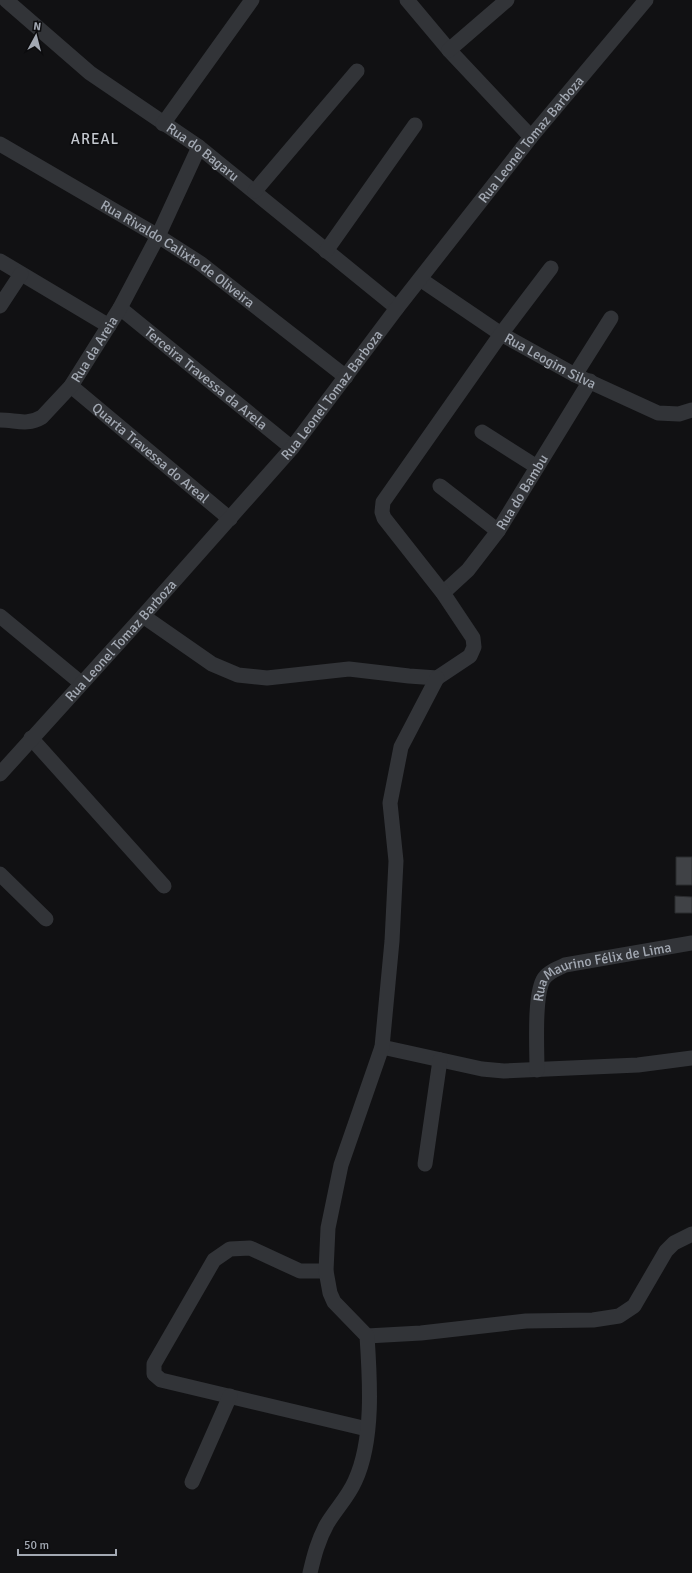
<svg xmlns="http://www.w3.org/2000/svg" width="692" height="1573" font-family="Signika,sans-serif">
<rect width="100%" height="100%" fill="#111113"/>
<path fill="#404246" stroke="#2b2c2f" d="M676 857H692V885H676Z
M675 896 692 897V913H675Z"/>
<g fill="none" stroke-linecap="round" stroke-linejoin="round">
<g stroke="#323438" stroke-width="15">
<path id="s1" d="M6 0 90 73 199 147 397 308"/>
<path d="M407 0 449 50 531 137"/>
<path d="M449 50 507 0"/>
<path d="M163 124 252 0"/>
<path id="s2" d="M0 144 158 236 200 263 346 377"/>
<path d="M255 191 357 71"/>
<path d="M326 251 415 125"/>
<path d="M0 261 109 326"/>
<path id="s3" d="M420 279 501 334 575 375 658 413 679 414 692 410"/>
<path d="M0 306 21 274"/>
<path id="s4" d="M120 308 292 448"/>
<path d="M575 375 611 318"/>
<path id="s5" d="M71 386 230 519"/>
<path id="s6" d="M0 420C16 420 27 426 42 417L71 386 120 308 158 236 199 147"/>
<path d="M482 432 537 467"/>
<path d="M440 486 498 531"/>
<path id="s7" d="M443 593 468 570 498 531 590 381"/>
<path d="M0 616 81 683"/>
<path d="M143 616 212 664 238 675 267 678 349 669 409 676 437 678 470 656 474 647 473 638 443 593 384 518 382 512 383 502 501 334 551 268"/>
<path d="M31 738 164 886"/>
<path id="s8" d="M0 774 143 616 292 448 397 308 531 137 646 0"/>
<path d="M0 874 46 919"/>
<path d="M382 1047 482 1069 504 1071 638 1065 692 1058"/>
<path id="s9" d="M537 1070C537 1049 534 998 543 980 547 972 557 969 565 965L692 943"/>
<path d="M425 1164 440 1060"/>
<path d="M326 1271H300L250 1248 230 1249 214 1260 154 1364V1374L161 1380 367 1429"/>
<path d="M367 1336 421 1333 526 1321 593 1320 619 1316 634 1306 666 1251 674 1243 692 1234"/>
<path d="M192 1482 230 1396"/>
<path d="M310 1573C314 1556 318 1540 327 1524 336 1509 348 1497 355 1481 374 1440 370 1380 367 1336L334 1302 330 1293 326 1271 328 1228 341 1165 382 1047 392 941 396 861 390 803 401 747 437 678"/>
</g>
</g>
<g text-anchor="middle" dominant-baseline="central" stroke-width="3.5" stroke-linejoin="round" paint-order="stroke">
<g font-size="14" fill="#a3a9b3" stroke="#0c0c0e">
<text stroke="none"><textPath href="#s8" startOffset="828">Rua Leonel Tomaz Barboza</textPath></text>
<text stroke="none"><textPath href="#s1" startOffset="249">Rua do Bagaru</textPath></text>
<text stroke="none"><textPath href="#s2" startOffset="209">Rua Rivaldo Calixto de Oliveira</textPath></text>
<text stroke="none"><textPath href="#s6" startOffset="129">Rua da Areia</textPath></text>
<text stroke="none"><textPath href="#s3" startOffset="154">Rua Leogim Silva</textPath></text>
<text stroke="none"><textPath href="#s4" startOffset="111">Terceira Travessa da Arela</textPath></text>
<text stroke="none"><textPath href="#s8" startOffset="504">Rua Leonel Tomaz Barboza</textPath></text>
<text stroke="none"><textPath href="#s5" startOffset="104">Quarta Travessa do Areal</textPath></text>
<text stroke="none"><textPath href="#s7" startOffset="129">Rua do Bambu</textPath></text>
<text stroke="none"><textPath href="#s8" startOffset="180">Rua Leonel Tomaz Barboza</textPath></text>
<text stroke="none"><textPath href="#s9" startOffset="147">Rua Maurino Félix de Lima</textPath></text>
</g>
<g font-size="15" letter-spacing="1" fill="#c4c8cf" stroke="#0c0c0e">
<text x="95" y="139">AREAL</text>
</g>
</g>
<g transform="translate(36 36) rotate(7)" stroke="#0c0c0e" stroke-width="3" paint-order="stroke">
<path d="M0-3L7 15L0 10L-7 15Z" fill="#a3a9b3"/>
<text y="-6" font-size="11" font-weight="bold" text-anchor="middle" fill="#a3a9b3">N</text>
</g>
<path d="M18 1549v6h98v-6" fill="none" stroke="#a3a9b3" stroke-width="2"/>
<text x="24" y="1549" font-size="12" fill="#a3a9b3" stroke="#0c0c0e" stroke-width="3" paint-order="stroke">50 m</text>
</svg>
